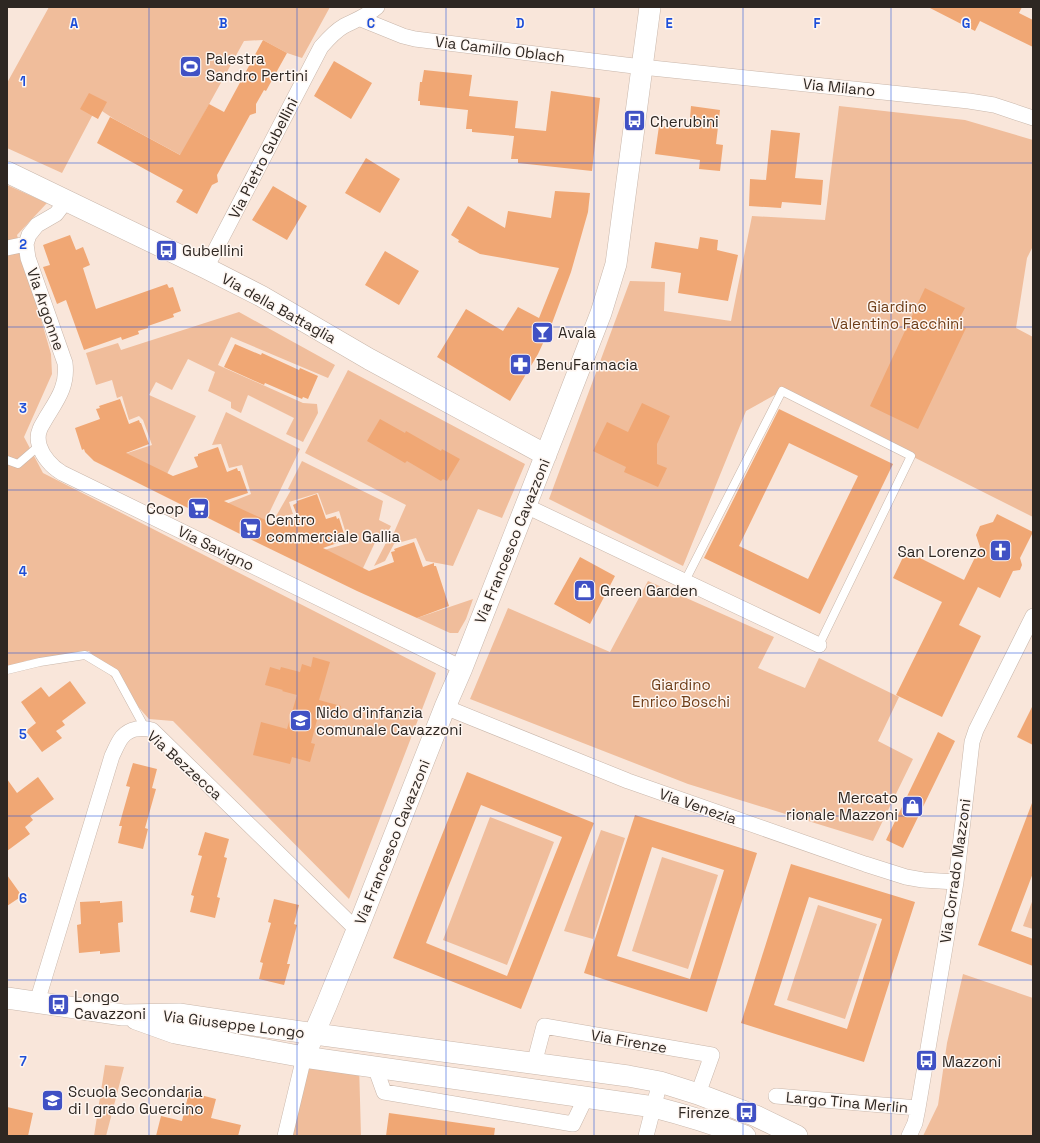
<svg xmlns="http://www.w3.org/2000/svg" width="1040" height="1143" font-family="'Space Grotesk',sans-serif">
<rect width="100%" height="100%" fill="#f9e6da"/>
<path fill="#f0bd9b" d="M49 7H330L302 58 287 53 263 40 244 41 181 155 184 157 114 119 102 111 92 116 62 173 7 148V83Z
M839 106 965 120 1033 140V246L1027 258 1016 328 1033 337V517L782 391 746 411 683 566 549 499 630 281 665 282 664 311 731 321 752 216 825 220Z
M7 185 47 203 17 235 51 354 52 374 24 437 43 473 436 673 349 899 173 721 149 719 89 651 25 661 7 673Z
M239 312 335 365 328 378 231 337 218 365 303 403 317 404 318 413 303 442 286 434 294 418 248 395 241 413 231 408V402L208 391 215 372 188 359 172 390 156 382 149 395 196 416 162 484 106 460 152 445 143 420 139 416 129 420 122 396 117 398 112 380 96 385 86 353 118 343 121 350Z
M348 370 525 464 502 518 478 509 453 566 426 561 416 538 394 544 385 561 374 566 388 539 392 537 406 505 305 453Z
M226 412 300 449 259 534 221 506 251 494 242 465 229 468 221 444 212 445Z
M302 461 383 501 379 520 391 526 386 536 379 534 356 583 299 557 349 543 339 511 326 515 318 493 289 502 293 514 275 518 291 490 288 489Z
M648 581 774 637 758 668 805 688 819 658 899 697 878 741 913 759 873 841 688 784 470 699 508 608 610 652Z
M473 599 466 619 458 633H450L417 618Z
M490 817 554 842 507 965 443 940Z
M601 830 625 838 593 939 564 931Z
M662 857 718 875 688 969 632 951Z
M1033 899V929L1023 926Z
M818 905 877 924 845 1019 787 1000Z
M963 974 1033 998V1136H923L938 1105 947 1043Z
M304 1057 359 1064 361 1136H285Z
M105 1065 124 1067 106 1136H94Z"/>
<path fill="#f0a774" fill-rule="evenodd" d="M928 7H1022L1019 13 1033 20V47L980 21 975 31Z
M263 40 287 53 266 91 264 90 256 104V113L250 115 217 175 218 182 212 185 197 214 176 202 183 190 97 143 110 117 180 155 209 104 224 112Z
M334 61 372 83 351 119 314 96Z
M424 70 472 75 469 96 518 101 515 128 546 131 551 91 600 98 592 171 518 163V159H511L514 136 472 132V129H466L468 110 420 105V101H418L420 82H422Z
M89 93 107 102 98 119 80 109Z
M691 106 720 110 716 144 723 145 720 171 699 169 700 160 655 154 659 126 689 129Z
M771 130 800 133 795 178 823 180 821 205 782 202 781 208 749 206 750 179 766 180Z
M366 158 400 179 380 213 345 193Z
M273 186 307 206 287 240 252 220Z
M555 191 590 193 588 212 571 272 551 326 538 354 510 401 437 357 466 309 503 331 518 307 539 318 559 268 480 254 458 242 459 240 451 235 468 206 505 228 508 211 551 218Z
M70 235 76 250 83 247 90 265 83 268 96 309 167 284 169 288 173 287 181 311 173 314 174 317 148 326V328L138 331 139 334 122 340 121 337 84 350 66 300 57 304 43 267 50 265 43 245Z
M700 237 718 240 717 250 738 255 728 301 678 293 681 273 651 268 655 242 698 249Z
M385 251 419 271 399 305 365 285Z
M925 288 965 308 957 323 966 328 918 429 870 406Z
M235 344 261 355 262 353 299 370 300 368 318 376 308 399 303 397 302 399 265 383 264 385 224 367Z
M120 399 129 424 139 420 140 423H141L149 444 126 453 173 476 198 467 194 457 198 456V454L218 447 227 472 237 468 238 471H240L248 493 224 501 272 523 297 515 293 505 297 503V501L317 494 326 519 336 516 337 519 339 518 346 540 323 548 369 571 394 562 391 552 395 551 394 549 414 542 423 567 434 563V566H436L449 606 417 618 357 591 258 543 94 461 85 452 84 449 82 450 75 428 100 419 96 409 100 408 99 406Z
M642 403 670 416 657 444V464L667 468 658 487 624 472 626 467 593 451 607 422 628 432Z
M779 409 893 464 820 614 704 558ZM789 443 858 476 808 579 739 546Z
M380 419 405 433 406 431 441 451 442 449 460 459 447 481 443 479 441 481 407 461 405 463 367 441Z
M997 514 1033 532 1020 558 1022 565 1020 570 1013 571 1000 598 978 587 959 625 981 636 942 717 896 695 942 602 893 578 906 551 964 580 980 547 976 535 980 526 993 522Z
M580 557 615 576 590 624 554 604Z
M313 657 330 662 319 700 341 706 338 718 319 712 311 743 315 744 310 762 292 757 290 764 253 755 261 722 287 729 297 695 282 691 283 690 265 685 270 667 280 670 281 667 300 672 302 664 311 667Z
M70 681 86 703 62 721 65 725 56 731 62 738 42 752 26 731 36 723 21 702 41 687 49 697Z
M1033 705V745L1017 737Z
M938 732 955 741 903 848 886 840Z
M133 763 157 769 152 788 156 789 145 828 148 829 143 849 118 843 122 826H119L130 787 126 786Z
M467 772 594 823 521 1009 393 958ZM481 805 562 837 507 976 426 943Z
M38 777 54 799 30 816 33 820 25 827 30 834 7 851V779L17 793Z
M1032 803 1033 804V873L1011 931 1033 939V966L978 945Z
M635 815 757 853 707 1012 584 973ZM652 847 724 870 690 979 617 956Z
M205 832 229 839 224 857 227 858 217 897 220 898 215 918 190 912 194 896 191 895 202 856 198 855Z
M791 864 915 902 864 1062 741 1023ZM809 897 882 919 847 1029 774 1005Z
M7 875 22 896 7 906Z
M274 899 299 905 294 924 297 925 287 964H290L284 985 259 979 263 963 260 962 271 923 268 922Z
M100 901V903L122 901 123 922 118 923 120 952 100 954V951L79 953 77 925 81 924 80 902Z
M189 1092 216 1099 211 1118 241 1125 238 1136H156L161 1116 182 1121Z
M7 1107 33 1113 28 1136H7Z
M389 1113 495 1128 494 1136H386Z"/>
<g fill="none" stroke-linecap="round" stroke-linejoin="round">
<defs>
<path id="lane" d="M7 460 18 464 40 445
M685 581 782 391 911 456 819 645
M7 670 40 662 85 655 115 673 145 728"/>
<path id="street" d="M361 19 403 36 415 39 642 67 969 101 994 105 1033 118
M66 201 56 214 37 225 29 235 26 244 28 258 65 363C68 386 57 400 46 418 44 422 41 426 40 429 35 440 41 453 48 461 52 466 57 470 62 473L462 668
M7 248 26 244
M206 268 321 47C328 39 335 31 344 26 356 20 367 16 377 7
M526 506 819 645
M445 707 628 781 865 864 906 877 923 880 956 882
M37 1002 112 756C118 744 121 732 136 729 142 728 146 728 152 730L357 930
M534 1064 544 1026 712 1055 698 1094
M375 1067 384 1092 573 1124 586 1097
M776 1096 918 1108
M285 1136 304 1057
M646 1136 660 1082
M909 1136 915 1123 918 1108 956 882 972 742 976 730 1033 616"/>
<path id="secondary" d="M7 172 206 268 261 296 369 359 546 455
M7 998 123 1015 179 1014 315 1034 628 1076 660 1082 698 1094 756 1116 797 1136
M136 1019 175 1033 304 1057 654 1107C685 1115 715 1124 745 1136
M304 1057 326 1006 357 930 445 707 462 668 561 416 601 313 616 264 650 7"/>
</defs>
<use href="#lane" stroke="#c9b7ab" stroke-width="9"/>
<use href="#street" stroke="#c9b7ab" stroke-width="16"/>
<use href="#secondary" stroke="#c9b7ab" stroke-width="22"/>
<use href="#lane" stroke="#fff" stroke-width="8"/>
<use href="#street" stroke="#fff" stroke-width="15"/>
<use href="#secondary" stroke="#fff" stroke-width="21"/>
</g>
<path fill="none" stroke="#1d4ed8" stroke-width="1" stroke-opacity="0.55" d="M149 7V1136M297 7V1136M446 7V1136M594 7V1136M743 7V1136M891 7V1136M7 163H1033M7 327H1033M7 490H1033M7 653H1033M7 816H1033M7 980H1033"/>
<defs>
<symbol id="stadium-square" viewBox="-11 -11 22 22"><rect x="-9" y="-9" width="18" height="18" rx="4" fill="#4051c4" stroke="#fef6f1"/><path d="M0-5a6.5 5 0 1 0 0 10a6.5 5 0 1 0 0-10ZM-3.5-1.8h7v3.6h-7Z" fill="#fff"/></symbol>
<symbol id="bus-square" viewBox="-11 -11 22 22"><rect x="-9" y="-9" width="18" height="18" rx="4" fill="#4051c4" stroke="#fef6f1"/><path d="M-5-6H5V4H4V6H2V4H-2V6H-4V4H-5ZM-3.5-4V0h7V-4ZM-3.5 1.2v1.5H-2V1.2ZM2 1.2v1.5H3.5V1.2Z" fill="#fff"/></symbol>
<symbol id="bar-square" viewBox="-11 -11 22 22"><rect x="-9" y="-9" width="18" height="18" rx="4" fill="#4051c4" stroke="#fef6f1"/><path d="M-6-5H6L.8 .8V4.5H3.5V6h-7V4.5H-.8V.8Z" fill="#fff"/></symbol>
<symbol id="pharmacy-square" viewBox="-11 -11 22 22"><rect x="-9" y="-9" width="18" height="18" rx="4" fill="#4051c4" stroke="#fef6f1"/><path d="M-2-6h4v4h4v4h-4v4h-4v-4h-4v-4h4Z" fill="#fff"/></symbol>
<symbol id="supermarket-square" viewBox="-11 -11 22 22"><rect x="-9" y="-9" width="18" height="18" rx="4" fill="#4051c4" stroke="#fef6f1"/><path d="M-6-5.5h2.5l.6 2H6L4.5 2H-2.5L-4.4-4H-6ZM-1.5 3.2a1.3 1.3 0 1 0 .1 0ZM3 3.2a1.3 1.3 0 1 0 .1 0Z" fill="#fff"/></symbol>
<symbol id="church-square" viewBox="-11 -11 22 22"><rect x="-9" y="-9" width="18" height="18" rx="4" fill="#4051c4" stroke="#fef6f1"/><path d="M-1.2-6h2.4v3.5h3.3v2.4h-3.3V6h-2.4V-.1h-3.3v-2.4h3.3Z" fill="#fff"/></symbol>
<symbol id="shop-square" viewBox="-11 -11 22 22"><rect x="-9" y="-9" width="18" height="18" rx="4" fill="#4051c4" stroke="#fef6f1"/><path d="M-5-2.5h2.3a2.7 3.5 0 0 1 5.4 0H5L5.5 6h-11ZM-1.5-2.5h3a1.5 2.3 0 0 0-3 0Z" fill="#fff"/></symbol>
<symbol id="school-square" viewBox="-11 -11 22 22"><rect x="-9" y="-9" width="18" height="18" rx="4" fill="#4051c4" stroke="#fef6f1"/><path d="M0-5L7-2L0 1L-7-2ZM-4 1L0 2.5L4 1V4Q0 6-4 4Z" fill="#fff"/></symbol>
</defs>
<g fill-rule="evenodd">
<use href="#stadium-square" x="178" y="54" width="25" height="25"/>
<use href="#bus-square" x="622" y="108" width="25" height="25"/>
<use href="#bus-square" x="154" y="238" width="25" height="25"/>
<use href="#bar-square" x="530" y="320" width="25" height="25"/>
<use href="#pharmacy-square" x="508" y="352" width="25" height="25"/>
<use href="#supermarket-square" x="186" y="496" width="25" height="25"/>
<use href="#supermarket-square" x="238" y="516" width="25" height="25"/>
<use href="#church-square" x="988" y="538" width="25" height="25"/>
<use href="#shop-square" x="572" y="578" width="25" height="25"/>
<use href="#school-square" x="288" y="708" width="25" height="25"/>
<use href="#shop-square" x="900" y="794" width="25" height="25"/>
<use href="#bus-square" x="46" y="992" width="25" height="25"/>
<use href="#bus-square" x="914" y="1048" width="25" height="25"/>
<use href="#school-square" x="40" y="1088" width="25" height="25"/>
<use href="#bus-square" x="734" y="1100" width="25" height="25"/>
</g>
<g text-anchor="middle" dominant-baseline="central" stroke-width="3" stroke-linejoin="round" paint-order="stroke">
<g font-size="15" fill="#2e2722" stroke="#fef6f1">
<text transform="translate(500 49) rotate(7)">Via Camillo Oblach</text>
<text transform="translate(839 87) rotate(6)">Via Milano</text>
<text transform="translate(263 158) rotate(-63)">Via Pietro Gubellini</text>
<text transform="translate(279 308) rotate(29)">Via della Battaglia</text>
<text transform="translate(46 309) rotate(71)">Via Argonne</text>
<text transform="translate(512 541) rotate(-68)">Via Francesco Cavazzoni</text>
<text transform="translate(216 548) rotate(26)">Via Savigno</text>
<text transform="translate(185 765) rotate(42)">Via Bezzecca</text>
<text transform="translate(698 806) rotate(19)">Via Venezia</text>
<text transform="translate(392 842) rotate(-68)">Via Francesco Cavazzoni</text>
<text transform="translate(955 871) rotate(-82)">Via Corrado Mazzoni</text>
<text transform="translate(234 1024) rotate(7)">Via Giuseppe Longo</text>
<text transform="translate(629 1041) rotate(10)">Via Firenze</text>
<text transform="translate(847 1102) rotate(5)">Largo Tina Merlin</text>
</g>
<g font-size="15" fill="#2e2722" stroke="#fef6f1" text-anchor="start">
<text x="206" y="58">Palestra<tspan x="206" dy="17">Sandro Pertini</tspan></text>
<text x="650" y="121">Cherubini</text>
<text x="182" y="250">Gubellini</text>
<text x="558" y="332">Avala</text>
<text x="536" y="364">BenuFarmacia</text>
<text x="184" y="508" text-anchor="end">Coop</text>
<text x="266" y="519">Centro<tspan x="266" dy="17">commerciale Gallia</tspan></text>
<text x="986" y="551" text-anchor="end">San Lorenzo</text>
<text x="600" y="590">Green Garden</text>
<text x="316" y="712">Nido d'infanzia<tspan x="316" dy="17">comunale Cavazzoni</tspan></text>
<text x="898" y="797" text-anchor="end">Mercato<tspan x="898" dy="17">rionale Mazzoni</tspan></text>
<text x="74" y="996">Longo<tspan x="74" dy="17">Cavazzoni</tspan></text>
<text x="942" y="1061">Mazzoni</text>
<text x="68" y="1091">Scuola Secondaria<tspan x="68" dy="17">di I grado Guercino</tspan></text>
<text x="730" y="1112" text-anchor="end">Firenze</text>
</g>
<g font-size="15" fill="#6e3e19" stroke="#fef6f1">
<text x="897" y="306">Giardino<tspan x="897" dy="17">Valentino Facchini</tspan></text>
<text x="681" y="684">Giardino<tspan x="681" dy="17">Enrico Boschi</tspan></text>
</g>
</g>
<g font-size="13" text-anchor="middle" font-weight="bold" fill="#1d4ed8" stroke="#fef6f1" stroke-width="3" stroke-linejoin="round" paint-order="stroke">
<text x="74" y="28">A</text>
<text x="223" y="28">B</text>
<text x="371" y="28">C</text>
<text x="520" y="28">D</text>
<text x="669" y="28">E</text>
<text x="817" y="28">F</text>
<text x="966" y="28">G</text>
<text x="23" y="86">1</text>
<text x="23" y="249">2</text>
<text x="23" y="413">3</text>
<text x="23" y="576">4</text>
<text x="23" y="739">5</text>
<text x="23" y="903">6</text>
<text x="23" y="1066">7</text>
</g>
<rect width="1040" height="1143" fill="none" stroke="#2e2722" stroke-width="16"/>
</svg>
